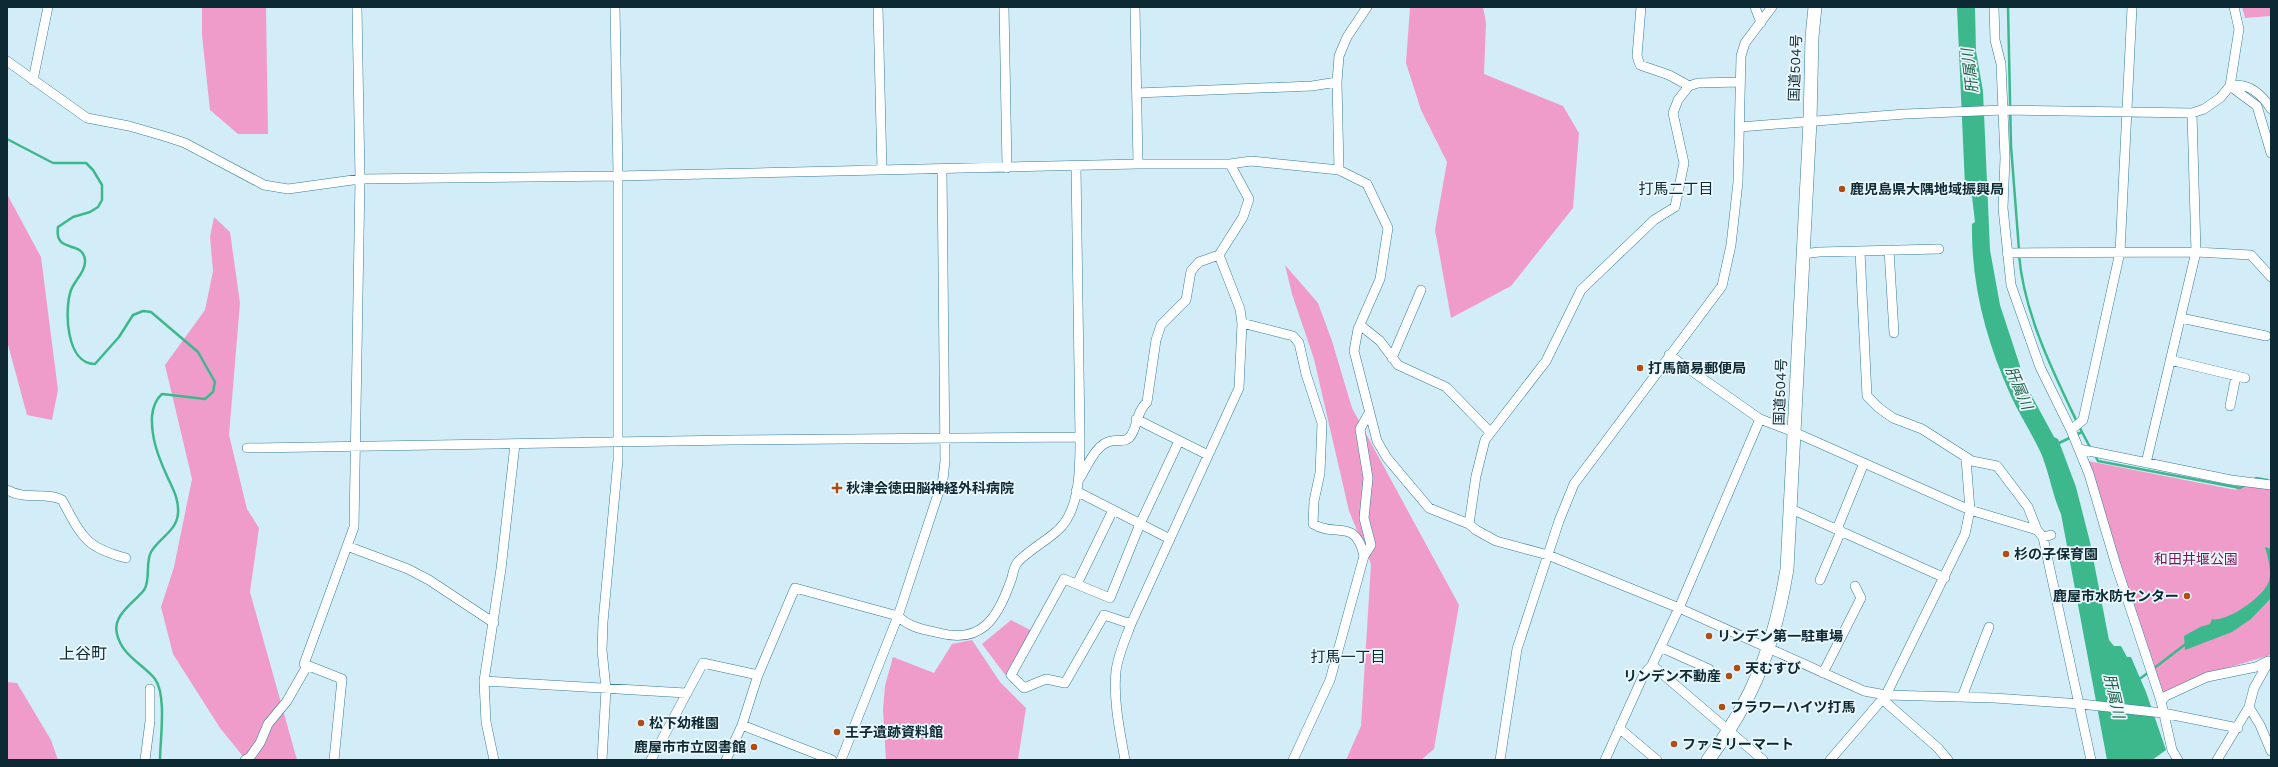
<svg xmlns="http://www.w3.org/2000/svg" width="2278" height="767" font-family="'Work Sans','Noto Sans JP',sans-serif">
<rect width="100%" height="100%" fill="#d3edf8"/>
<path fill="#ef9ccb" d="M202 7H266L268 134H238L210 110 202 35Z
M1410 7H1483L1486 23 1484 74 1563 106 1579 133 1573 208 1511 286 1451 318 1435 230 1447 162 1421 110 1406 63Z
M2242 7H2271V16L2245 18Z
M7 194 41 257 58 390 52 420 27 415 7 341Z
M214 217 230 232 240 303 229 435 247 509 259 528 250 592 297 760H246L220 728 173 654 161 607 174 567 192 479 165 365 205 310 213 271 210 237Z
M1285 265 1318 303 1332 341 1352 408 1459 605 1434 749 1421 760H1346L1361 726 1371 564 1349 511 1314 359 1292 294Z
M2088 461 2236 490 2237 483 2271 489V655L2196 677 2162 694Z
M1011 620 1036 633 1012 684 982 644Z
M972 640 1000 682 1026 708 1018 760H886L883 710 885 686 893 657 934 673 952 644Z
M7 682 17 683 51 740 58 760H7Z"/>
<path fill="#3db88c" d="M1957 7H1975L1976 51 1983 91 1990 250 2000 305 2020 366V374L2054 437 2058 439 2076 487 2090 542 2109 640 2114 646H2121L2127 657H2131L2146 692 2166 750 2152 760H2107L2061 514C2052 494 2049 471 2040 451 2031 432 2019 414 2010 394 1986 340 1971 284 1972 224L1975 222 1971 188 1965 186Z
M2265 547 2271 549V598L2251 619 2232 632 2185 650 2184 636 2200 627 2210 624 2212 619C2226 623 2265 596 2269 581 2272 570 2268 558 2265 547Z"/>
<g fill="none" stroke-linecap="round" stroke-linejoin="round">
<path stroke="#3db88c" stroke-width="2.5" d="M2008 7 2011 146 2019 250
M7 139 53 163H86L93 170 102 185V200L98 207 90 212 73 217 58 227C54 255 83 239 85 260 86 271 75 280 71 290 64 310 66 364 95 364L119 337 133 315 143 311 151 312 198 352 215 382 213 392 205 399 162 394C155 400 153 407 152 416 151 438 158 456 167 476 173 489 179 499 178 513 177 531 159 538 151 552 145 563 151 580 144 590 134 603 112 615 117 634 122 656 143 664 155 679 167 695 160 741 160 760
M2019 255C2024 313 2052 370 2077 422
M2079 426 2082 432
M2057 444 2082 432 2091 449
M2095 455 2098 461 2240 488 2245 485
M2253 480 2256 478 2267 480
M2153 669 2187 643
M2138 680 2149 672"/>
<defs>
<path id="minor" d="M878 7 882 170
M1004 7 1007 168
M1135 7 1138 164
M1641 7 1637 56 1640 65 1669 75 1689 86
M1755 7 1761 23
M1994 7 1995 40 2001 64 2005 158 2003 208 2011 285 2040 367 2071 430 2089 474 2116 565 2161 701 2172 750 2178 760
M7 61 87 118 129 126 167 137 185 143 264 185 288 189 360 179 618 176 1138 164H1230L1251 161 1339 170 1367 184 1388 228 1380 279 1358 329 1354 351 1377 441 1387 458 1429 508 1469 524 1476 530 1496 541 1548 555 1679 608 1864 691 1886 695 1994 698 2081 704 2163 713 2238 728
M33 80 48 7
M2230 86 2257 106 2271 153
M2232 86C2249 82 2263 96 2271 109
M1137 93 1312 86 1337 82
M1740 127 1905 114 2003 110 2192 113 2204 109 2220 98 2230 86 2239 29 2234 7
M1339 170 1337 82 1339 56 1347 37 1367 7
M1889 250 1894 333
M1860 251 1867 396 1879 408 1893 418 1922 429 1972 461 1997 466 2028 507 2037 530
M2007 253 2196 252 2251 255 2271 277
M1803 254 1819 252 1939 249
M2181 318 2266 336
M1242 323 1293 336 1299 343 1306 374 1322 423 1320 473 1314 501 1313 524C1336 538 1355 517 1364 556
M1360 325 1380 341 1398 365 1446 387 1490 432
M1669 355 1760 419 1794 432 1970 510 2037 530 2043 537 2051 535
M1392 358 1421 290
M2170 360 2245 378
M2230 406 2236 376
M1136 419 1208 455
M2071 430 2083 420 2120 252 2132 7
M247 448 732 440 1080 437
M2079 449 2231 480 2271 485
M2146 463 2196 252 2192 113
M1080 478C1088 465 1096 444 1111 441 1118 439 1123 443 1129 438 1138 429 1135 413 1147 402L1156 340 1161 325 1186 300 1191 271 1199 262 1219 255 1243 217 1249 199 1230 164
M7 490C27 501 45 491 62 500 82 536 84 547 126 558
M1076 491 1170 539
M1791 509 1945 578
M1469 524 1476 476 1485 440 1546 361 1581 290 1654 220 1675 207 1684 163 1673 113 1678 100 1689 86 1698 83 1740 82
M1837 529 1864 463
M2043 537 2091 760
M347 546 408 569 429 580 494 623
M1820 580 1841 531
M1077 584 1113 510
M1131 624 1104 615 1065 683 1046 679 1024 688 1011 675 1064 579 1110 598 1140 524 1179 441
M1660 647 1709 669
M1652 665 1763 760
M1823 673 1861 598 1855 586
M484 681 686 693
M1962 697 1989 627
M1882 699 1938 748 1948 760
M2161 701 2166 696 2207 677 2256 667 2268 661
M2249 707 2260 725 2271 751
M742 725 832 760
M1619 728 1657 760
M145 760 150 721V689
M245 760 250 757 260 743 268 724 287 701 307 666
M334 760 342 679 304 664 354 527 360 179 357 7
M494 760 486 722 484 681 501 569 515 444
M602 760 606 689 602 650 603 622 618 460V176L615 7
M651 760 703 663 758 675
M726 760 742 725 758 675 795 588 898 616 943 479 945 461 942 169
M841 760 898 616C910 628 923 629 939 633 981 644 997 619 1010 583 1013 577 1013 568 1017 563 1025 553 1046 541 1057 531 1081 511 1080 465 1080 437L1076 167
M1125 760C1120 732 1113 700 1116 671 1118 655 1125 640 1131 624L1239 388 1242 323 1240 309 1219 255
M1293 760 1330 680 1364 556 1371 545 1364 518 1368 478 1360 429 1369 413
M1500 760 1517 649 1559 521 1574 484 1722 286 1731 245 1738 182 1741 56 1745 43 1772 7
M1605 760 1644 674 1652 665 1679 608 1760 419
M1830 760 1886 695 1965 534 1970 510 1966 458
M2217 760 2249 707 2254 688 2269 661"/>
<path id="highway" d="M1708 760C1754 699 1775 643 1787 569L1810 121 1812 37 1815 7"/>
</defs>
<use href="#minor" stroke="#387c95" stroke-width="10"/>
<use href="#highway" stroke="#387c95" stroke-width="14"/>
<use href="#minor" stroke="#fff" stroke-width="9"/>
<use href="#highway" stroke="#fff" stroke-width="13"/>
</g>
<g fill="#af4d14" stroke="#ebf8fd" stroke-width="1.5">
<circle cx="1842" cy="189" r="4"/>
<circle cx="1640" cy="368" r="4"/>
<path d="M835 482h4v4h4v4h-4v4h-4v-4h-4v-4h4z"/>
<circle cx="2006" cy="554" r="4"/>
<circle cx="2187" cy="596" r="4"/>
<circle cx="1709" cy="636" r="4"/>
<circle cx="1737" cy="668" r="4"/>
<circle cx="1729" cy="676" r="4"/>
<circle cx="1722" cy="707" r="4"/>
<circle cx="641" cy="723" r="4"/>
<circle cx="837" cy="732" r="4"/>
<circle cx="1674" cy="744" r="4"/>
<circle cx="754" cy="747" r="4"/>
</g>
<g text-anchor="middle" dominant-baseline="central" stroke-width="3.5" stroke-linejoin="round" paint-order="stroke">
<g font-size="14" fill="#0d2934" stroke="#ebf8fd">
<text transform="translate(1795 68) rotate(-88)">国道504号</text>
<text transform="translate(1780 392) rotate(-88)">国道504号</text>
</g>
<g font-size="14" font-weight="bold" fill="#0d2934" stroke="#ebf8fd" text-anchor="start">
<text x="1850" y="189">鹿児島県大隅地域振興局</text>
<text x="1648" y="368">打馬簡易郵便局</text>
<text x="846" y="488">秋津会徳田脳神経外科病院</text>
<text x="2014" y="554">杉の子保育園</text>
<text x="2179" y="596" text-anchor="end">鹿屋市水防センター</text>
<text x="1717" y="636">リンデン第一駐車場</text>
<text x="1745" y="668">天むすび</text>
<text x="1721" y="676" text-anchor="end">リンデン不動産</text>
<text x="1730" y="707">フラワーハイツ打馬</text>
<text x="649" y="723">松下幼稚園</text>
<text x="845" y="732">王子遺跡資料館</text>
<text x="1682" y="744">ファミリーマート</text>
<text x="746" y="747" text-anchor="end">鹿屋市市立図書館</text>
</g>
<g font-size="14" fill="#7a1559" stroke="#ebf8fd">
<text x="2196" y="559">和田井堰公園</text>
</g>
<g font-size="15" font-style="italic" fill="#226149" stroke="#ebf8fd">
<text transform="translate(1970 71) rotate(-97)">肝属川</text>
<text transform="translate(2019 388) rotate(67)">肝属川</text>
<text transform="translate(2114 696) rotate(77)">肝属川</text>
</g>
<g font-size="15" fill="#0d2934" stroke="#ebf8fd">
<text x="1676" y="189">打馬二丁目</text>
<text x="1348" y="657">打馬一丁目</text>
</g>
<g font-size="16" fill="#0d2934" stroke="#ebf8fd">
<text x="83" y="653">上谷町</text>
</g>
</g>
<rect width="2278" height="767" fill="none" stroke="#0d2934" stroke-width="16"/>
</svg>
